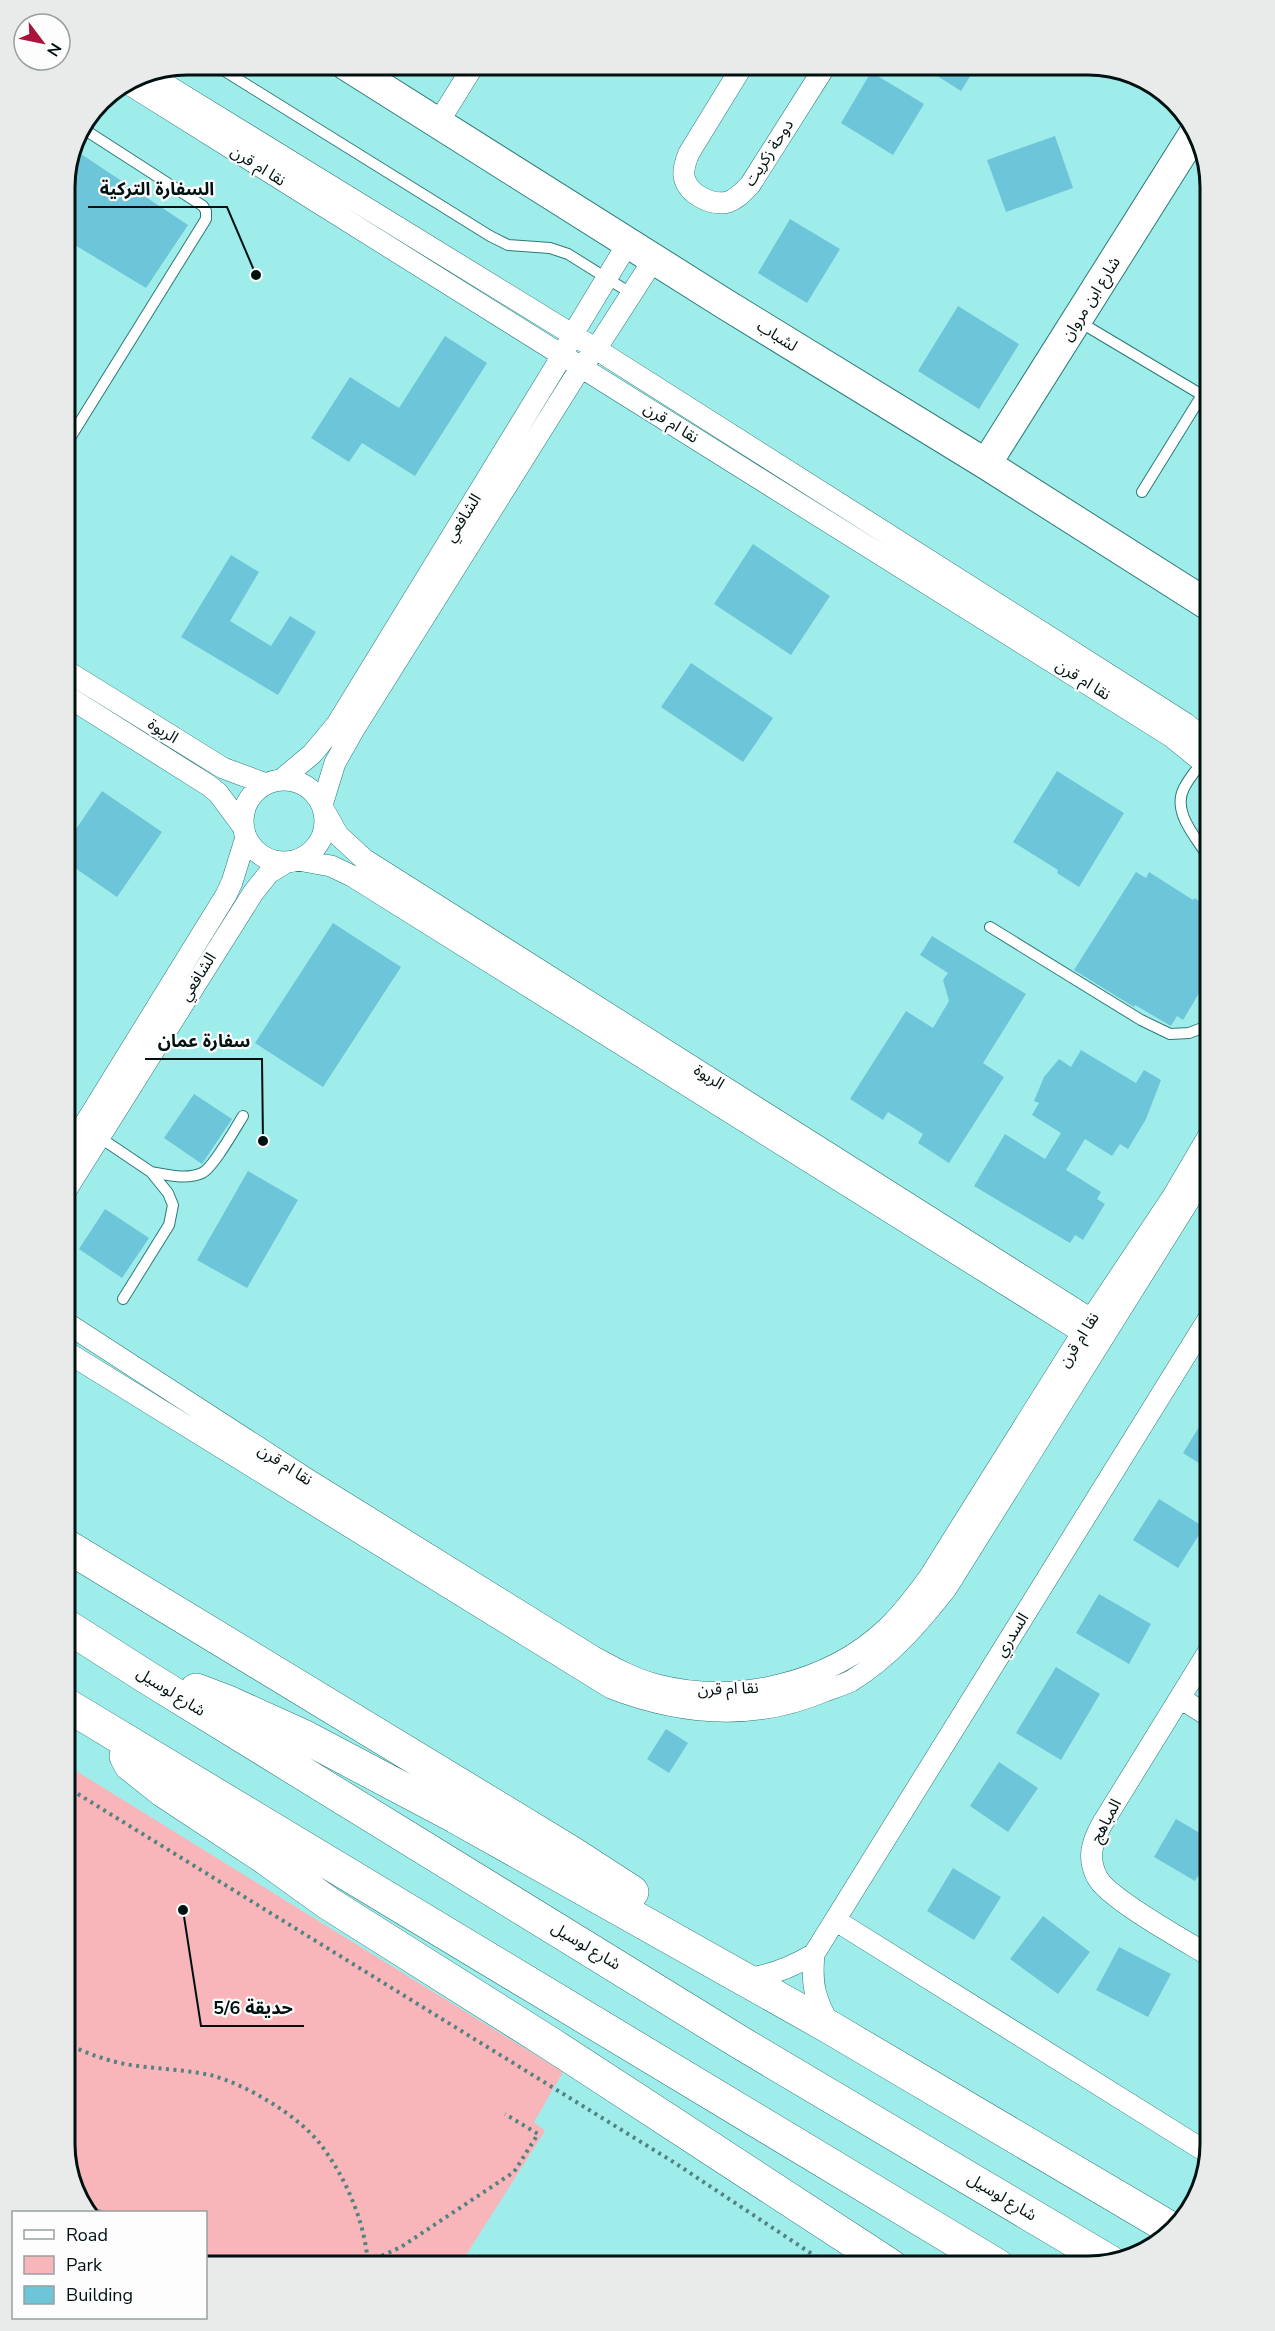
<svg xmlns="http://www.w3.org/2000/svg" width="1275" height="2331" font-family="'Nunito Sans','Noto Sans Arabic',sans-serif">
<rect width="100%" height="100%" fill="#9fedeb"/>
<path fill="#f9b6ba" d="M65 1764 563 2072 534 2122 545 2131 459 2266H206V2212H92L74 2191 65 2143Z"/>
<path fill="#6cc5d9" d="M920 65H977L961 91Z
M871 72 924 104 893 155 841 123Z
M1055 136 1073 188 1006 212 987 160Z
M72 148 188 225 146 288 65 239V180Z
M790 219 840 249 807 303 758 273Z
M958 306 1019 344 979 409 918 371Z
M445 336 487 363 415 476 362 443 349 462 311 438 350 377 399 408Z
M753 544 830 596 791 655 714 604Z
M231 555 259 572 230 621 271 646 290 616 316 632 278 695 181 637Z
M691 663 773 718 743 762 661 707Z
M1057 771 1124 813 1079 887 1057 873 1058 870 1013 842Z
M102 791 162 832 117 897 65 861V845Z
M1136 872 1146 878 1149 872 1193 900 1195 898 1210 910V975L1183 1020 1177 1016 1171 1026 1135 1005 1134 1007 1074 970Z
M333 923 401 967 323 1087 255 1043Z
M932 936 1026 994 983 1063 1004 1077 949 1163 918 1143 923 1134 888 1112 883 1120 850 1099 906 1011 933 1028 949 1001 943 980 948 973 920 955Z
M1081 1050 1136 1083 1144 1070 1161 1080 1146 1119 1128 1149 1120 1144 1112 1156 1085 1139 1066 1170 1101 1192 1097 1199 1105 1204 1083 1240 1075 1235 1070 1243 974 1186 1005 1134 1045 1159 1061 1133 1032 1115 1039 1103 1034 1101 1044 1077 1059 1059 1071 1067Z
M194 1094 232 1119 202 1164 164 1138Z
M248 1171 298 1200 247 1288 197 1260Z
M105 1209 149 1238 122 1278 79 1249Z
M1210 1409V1470L1183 1453Z
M1159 1499 1204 1527 1178 1568 1133 1540Z
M1099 1594 1151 1624 1129 1664 1076 1633Z
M1056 1667 1100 1694 1061 1760 1016 1733Z
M666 1729 688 1743 669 1773 647 1759Z
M999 1762 1038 1788 1008 1832 970 1806Z
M1176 1819 1210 1839V1855L1195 1881 1154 1857Z
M953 1868 1001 1897 974 1940 927 1911Z
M1043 1916 1090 1952 1058 1994 1010 1959Z
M1119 1947 1171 1974 1148 2017 1096 1990Z"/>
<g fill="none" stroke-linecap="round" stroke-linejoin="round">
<defs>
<path id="lane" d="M215 65 490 236 508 245 550 248 568 254 632 294
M1078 321 1202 395 1210 382
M65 446 206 219V211L203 206 82 128
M1142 492 1202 395
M1203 761C1197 769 1189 778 1184 788 1171 813 1198 839 1210 860
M990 927 1141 1020 1170 1034 1189 1033 1210 1025
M99 1137 151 1172 168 1193 173 1205 169 1225 123 1299
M151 1172C167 1175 187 1180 202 1173 213 1168 236 1127 243 1116"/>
<path id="street" d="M743 65 689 153C686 160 683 168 684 176 687 194 711 206 728 202 737 199 743 192 750 185L826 65
M147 73 596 349 1185 723 1210 743
M127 83 1172 737 1210 768
M438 123 474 65
M65 670 223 768 266 784
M65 695 208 785 218 793 244 828
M281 780 312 754 337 724 562 356 573 334 628 243
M243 821a41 41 0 1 1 82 0a41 41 0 1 1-82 0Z
M322 805 335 763 353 731 581 367 596 349 654 259
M324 810 338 835 364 859 1102 1326
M298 860 331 866 352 876 1094 1340
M65 1156 226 895 232 882 246 837
M65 1192 253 893 269 873 285 863
M65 1322 307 1479 594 1657C614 1668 634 1679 657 1685 735 1705 828 1684 887 1628 903 1613 915 1596 928 1579L1091 1319 1173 1196 1210 1133
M65 1351 611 1688C681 1715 755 1721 825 1691 833 1688 843 1685 851 1681 889 1658 919 1623 946 1589L1210 1167
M1180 1698 1210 1717
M835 1920 1208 2153
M1210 1956C1187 1942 1107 1898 1097 1877 1087 1858 1092 1842 1102 1824L1210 1649
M745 1979C770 1976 792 1967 814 1954
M830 2026C815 1999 811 1985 814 1954L1210 1316"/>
<path id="secondary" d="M346 65 725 304 986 464 1210 606
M986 464 1195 132"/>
<path id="highway" d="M65 1545 572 1853 632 1892
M65 1625 148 1678 741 2043 1110 2262
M196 1690 230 1703 305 1737 456 1817 831 2028 1170 2228
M65 1704 998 2266
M126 1756 130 1764 164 1791 267 1859 328 1903 551 2044 891 2266"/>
</defs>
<use href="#lane" stroke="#2a7a79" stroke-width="12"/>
<use href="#street" stroke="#2a7a79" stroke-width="22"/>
<use href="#secondary" stroke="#2a7a79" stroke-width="32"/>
<use href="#highway" stroke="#2a7a79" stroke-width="34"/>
<path stroke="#528281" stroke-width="4" stroke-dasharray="3 4.5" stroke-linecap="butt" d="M65 1786 675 2163 830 2266
M65 2043C84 2052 104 2060 125 2064 153 2069 182 2069 210 2075 246 2084 299 2116 321 2145 346 2178 366 2224 368 2266
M85 2205 101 2212
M368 2262 401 2247 514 2172 538 2134 505 2114"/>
<use href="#lane" stroke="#fff" stroke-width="10"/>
<use href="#street" stroke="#fff" stroke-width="21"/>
<use href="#secondary" stroke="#fff" stroke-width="30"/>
<use href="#highway" stroke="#fff" stroke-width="33"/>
</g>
<g text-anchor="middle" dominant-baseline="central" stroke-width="4.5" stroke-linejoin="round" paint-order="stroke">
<g font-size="16" fill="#011" stroke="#fdfdfd">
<text transform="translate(769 153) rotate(-57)">دوحة زكريت</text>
<text transform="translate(258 166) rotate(32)">نقا ام قرن</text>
<text transform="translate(1091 299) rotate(-58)">شارع ابن مروان</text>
<text transform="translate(777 336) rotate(32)">لشباب</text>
<text transform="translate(671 423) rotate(32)">نقا ام قرن</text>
<text transform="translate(463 518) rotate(-58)">الشافعي</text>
<text transform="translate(1083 680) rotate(32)">نقا ام قرن</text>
<text transform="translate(163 731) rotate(32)">الربوة</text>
<text transform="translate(198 977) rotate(-58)">الشافعي</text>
<text transform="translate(709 1077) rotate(32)">الربوة</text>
<text transform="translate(1079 1340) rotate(-58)">نقا ام قرن</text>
<text transform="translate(285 1465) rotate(33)">نقا ام قرن</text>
<text transform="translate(1012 1635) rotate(-58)">السدري</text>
<text transform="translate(728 1689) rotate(-2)">نقا ام قرن</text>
<text transform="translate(171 1692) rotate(32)">شارع لوسيل</text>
<text transform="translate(1106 1821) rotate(-62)">المباهج</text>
<text transform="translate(586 1946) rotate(31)">شارع لوسيل</text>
<text transform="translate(1002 2197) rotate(31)">شارع لوسيل</text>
</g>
</g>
<path d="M0 0H1275V2331H0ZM187 75H1088A112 112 0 0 1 1200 187V2144A112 112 0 0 1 1088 2256H187A112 112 0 0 1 75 2144V187A112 112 0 0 1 187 75Z" fill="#e9eaea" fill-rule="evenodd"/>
<path fill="none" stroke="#011" stroke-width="3" d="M187 75H1088A112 112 0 0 1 1200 187V2144A112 112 0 0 1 1088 2256H187A112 112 0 0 1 75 2144V187A112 112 0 0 1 187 75Z"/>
<path fill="none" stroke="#011" stroke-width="2" d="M256 275L227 207H88M263 1141L262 1059H145M183 1910L201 2026H304"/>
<g fill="#011" stroke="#fdfdfd" stroke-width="2">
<circle cx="256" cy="275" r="6"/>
<circle cx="263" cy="1141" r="6"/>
<circle cx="183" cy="1910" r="6"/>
</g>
<g font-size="18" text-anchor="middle" font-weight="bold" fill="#011" stroke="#fdfdfd" stroke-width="4.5" stroke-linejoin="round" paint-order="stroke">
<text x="157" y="195">السفارة التركية</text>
<text x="204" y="1047">سفارة عمان</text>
<text x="253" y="2014">حديقة 5/6</text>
</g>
<rect x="12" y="2211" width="195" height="108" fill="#fdfdfd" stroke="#989f9f" stroke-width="1.5"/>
<rect x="24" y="2230" width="30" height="9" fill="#ffffff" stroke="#989f9f" stroke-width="1.5"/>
<text x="66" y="2241" font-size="18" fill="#001111">Road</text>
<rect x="24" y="2256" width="30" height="18" fill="#f9b6ba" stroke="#989f9f" stroke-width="1.5"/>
<text x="66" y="2271" font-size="18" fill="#001111">Park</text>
<rect x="24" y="2286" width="30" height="18" fill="#6cc5d9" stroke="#989f9f" stroke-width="1.5"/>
<text x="66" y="2301" font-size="18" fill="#001111">Building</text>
<g transform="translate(42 42) rotate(122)"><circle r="28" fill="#fdfdfd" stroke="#989f9f" stroke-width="1.5"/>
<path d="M0-4.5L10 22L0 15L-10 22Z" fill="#aa133c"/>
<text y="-9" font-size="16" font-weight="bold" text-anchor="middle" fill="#001111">N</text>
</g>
</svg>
